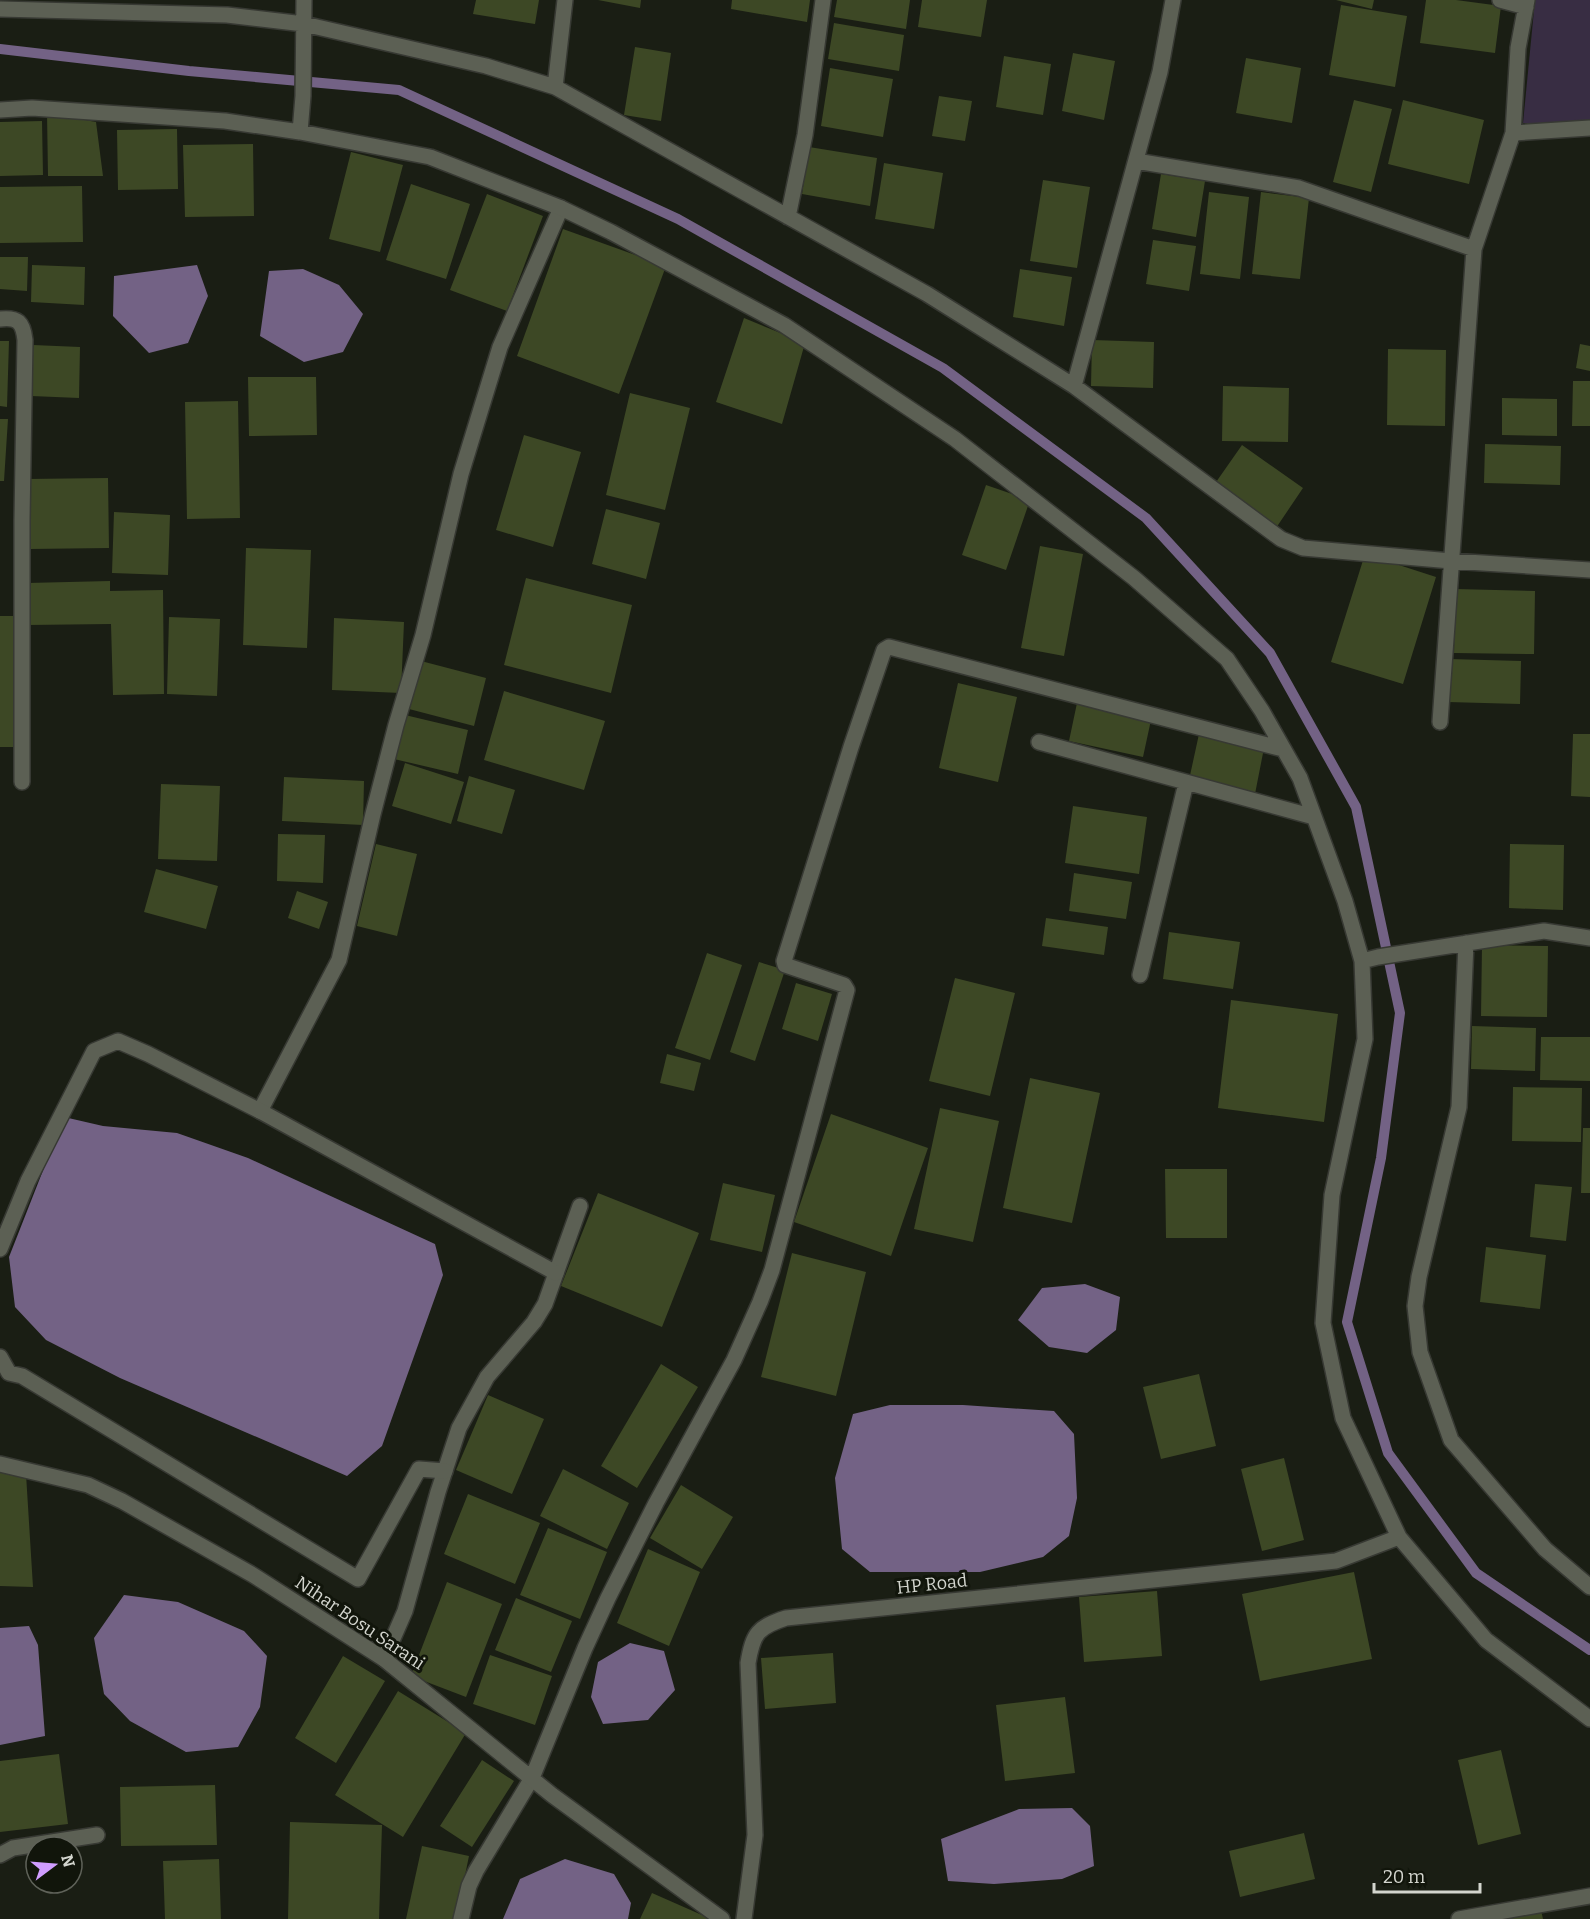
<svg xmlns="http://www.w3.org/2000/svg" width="1590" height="1919" font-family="Bitter,serif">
<rect width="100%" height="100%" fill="#1a1e14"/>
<path fill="#382d43" d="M1535 0H1590V125L1523 123Z"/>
<path fill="#736285" d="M197 265 208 296 188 343 149 353 113 316 114 276Z
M303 269 339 285 363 314 343 352 304 362 260 336 269 271Z
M64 1117 103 1126 177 1133 248 1158 435 1244 443 1275 382 1446 347 1476 120 1378 46 1340 15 1307 9 1257Z
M1085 1284 1120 1297 1116 1330 1087 1353 1049 1347 1018 1320 1042 1288Z
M890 1405H963L1054 1411 1074 1434 1077 1498 1069 1536 1043 1557 980 1572H870L842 1549 835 1478 853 1414Z
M124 1595 178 1602 244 1631 267 1656 260 1707 238 1747 186 1752 130 1721 104 1694 94 1638Z
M29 1626 38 1645 45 1736 0 1745V1628Z
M630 1643 664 1651 675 1690 648 1720 603 1724 591 1697 598 1662Z
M1072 1808 1090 1826 1094 1866 1062 1879 994 1884 948 1881 941 1839 1019 1809Z
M565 1859 614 1874 631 1903 628 1919H503L520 1879Z"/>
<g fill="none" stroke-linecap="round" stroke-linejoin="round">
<path stroke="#736285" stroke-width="10" d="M0 49 189 71 399 90 678 219 943 368 1146 518 1270 653 1356 807 1400 1013 1381 1158 1347 1322 1388 1453 1476 1573 1590 1650"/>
</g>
<path fill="#3d4825" d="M476 0H539L535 24 473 14Z
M598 0H641L640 8Z
M732 0H810L807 22 731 9Z
M837 0H910L906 29 834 17Z
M922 0H987L981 37 918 27Z
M1336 0H1374L1372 9Z
M1426 0H1456L1501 6 1495 53 1420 43Z
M1341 5 1407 16 1395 87 1329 75Z
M834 23 904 35 899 71 828 59Z
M635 47 671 53 661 121 624 115Z
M1073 53 1115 61 1104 120 1062 111Z
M1004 56 1051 64 1043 115 996 107Z
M1246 58 1301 68 1292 123 1236 113Z
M830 68 893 79 883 137 821 126Z
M939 96 972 101 965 141 932 136Z
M1354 100 1392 109 1371 192 1333 182Z
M1403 100 1484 120 1469 184 1388 164Z
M47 113 96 122 103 176H48Z
M42 121 43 175 0 176V122Z
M177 129 178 189 118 190 117 130Z
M253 144 254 216 185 217 183 145Z
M809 147 877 158 870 206 802 194Z
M351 152 403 165 380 252 329 239Z
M884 163 943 173 934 229 875 219Z
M1161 174 1205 181 1196 237 1152 229Z
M1043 180 1090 187 1077 268 1030 261Z
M411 184 470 204 446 279 386 260Z
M82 186 83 242 0 243V187Z
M1209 192 1249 197 1240 279 1200 274Z
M1261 192 1309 198 1300 279 1252 274Z
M487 194 543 216 507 311 450 290Z
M563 229 666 266 619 394 517 356Z
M1153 240 1196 246 1189 291 1146 284Z
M0 257H28L27 291 0 289Z
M32 265 85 267 84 305 31 302Z
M1020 269 1072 277 1064 326 1013 317Z
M744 318 805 343 782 424 716 402Z
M1092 340 1154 342 1153 388 1091 386Z
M0 341H9L7 407 0 406Z
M1580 344 1590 346V371L1576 368Z
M33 345 80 347 79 398 31 396Z
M1388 349 1446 350 1445 426 1387 425Z
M248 377H316L317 435 249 436Z
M1573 381H1590V426H1572Z
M1223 386 1289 388 1288 442 1222 441Z
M630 393 690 408 665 510 606 495Z
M1502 398 1557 399V436L1502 435Z
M238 401 240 518 187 519 185 402Z
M0 419H8L4 481H0Z
M524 435 581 452 553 547 496 530Z
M1485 444 1561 446 1560 485 1484 483Z
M1242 445 1303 488 1276 528 1214 485Z
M108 478 109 548 29 549 27 479Z
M986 485 1030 500 1006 570 962 555Z
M606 509 660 523 646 579 592 564Z
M114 512 170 515 168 575 112 573Z
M1040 546 1083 554 1064 656 1021 648Z
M246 548 311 550 307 648 243 645Z
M1365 554 1436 577 1403 684 1331 662Z
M526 578 632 605 611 693 504 665Z
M110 581V591L163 590 164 694 113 695 111 624 28 625 27 583Z
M1455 589 1535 591 1534 654 1454 653Z
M0 616H16L17 747H0Z
M169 617 220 619 217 696 167 694Z
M334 618 404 622 401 693 332 690Z
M1449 659 1521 661 1520 704 1448 702Z
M421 661 486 678 474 726 409 709Z
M958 683 1017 697 998 782 939 768Z
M504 691 605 721 584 790 484 760Z
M1077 703 1151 720 1143 757 1069 741Z
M405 715 468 730 458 774 394 759Z
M1199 734 1264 748 1255 794 1189 780Z
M1573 734H1590V797L1571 796Z
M405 763 464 782 451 824 392 806Z
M469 776 515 790 502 834 457 821Z
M284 777 364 781 363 825 282 821Z
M161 784 220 786 217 861 158 859Z
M1073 806 1147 817 1139 874 1065 863Z
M278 834 325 835 323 883 277 881Z
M376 844 417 854 397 936 357 926Z
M1510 844 1564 845 1563 910 1509 908Z
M156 869 218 886 206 929 144 912Z
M1074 873 1132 882 1126 919 1069 911Z
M297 891 328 902 319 929 288 918Z
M1046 918 1108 927 1104 955 1042 946Z
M1169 932 1240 942 1233 989 1163 979Z
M1482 945 1548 946 1547 1017 1481 1016Z
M707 953 742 965 710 1060 675 1048Z
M759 962 785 970 755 1061 730 1052Z
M955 978 1015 993 990 1096 929 1081Z
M796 983 832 994 818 1041 782 1029Z
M1231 1000 1338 1014 1324 1122 1218 1108Z
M1472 1026 1536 1028 1535 1071 1471 1069Z
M1541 1037H1590V1081L1540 1080Z
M667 1054 701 1063 694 1091 660 1083Z
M1030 1078 1100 1093 1072 1223 1003 1208Z
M1513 1087 1582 1088 1581 1142 1512 1141Z
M940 1108 999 1121 973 1242 914 1229Z
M831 1114 928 1148 891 1256 794 1222Z
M1583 1128H1590V1193H1581Z
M1165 1169H1227V1238H1166Z
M723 1183 775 1195 762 1252 710 1240Z
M1535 1184 1572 1187 1566 1241 1530 1237Z
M598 1193 699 1233 662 1327 561 1286Z
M1486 1247 1546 1255 1540 1309 1480 1302Z
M792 1253 866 1272 836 1396 761 1377Z
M661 1364 698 1387 637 1488 601 1466Z
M1199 1374 1216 1446 1161 1459 1143 1387Z
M488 1395 544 1419 512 1494 456 1470Z
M1284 1458 1304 1540 1262 1551 1241 1469Z
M563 1469 629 1503 607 1549 540 1516Z
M0 1471 26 1474 33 1587 0 1586Z
M681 1485 733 1517 702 1569 650 1538Z
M468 1494 540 1523 515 1584 444 1554Z
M548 1528 607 1552 580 1619 520 1595Z
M648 1549 700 1572 669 1646 617 1623Z
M1354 1572 1372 1659 1260 1681 1242 1594Z
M447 1582 502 1604 466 1697 411 1676Z
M1157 1591 1162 1656 1084 1662 1079 1597Z
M516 1598 572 1621 551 1672 495 1650Z
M833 1653 836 1703 765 1709 761 1658Z
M490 1655 552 1676 535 1725 473 1704Z
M343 1656 385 1681 336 1763 295 1738Z
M398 1691 466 1733 403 1837 335 1795Z
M1065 1697 1075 1773 1005 1781 996 1705Z
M1501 1750 1521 1834 1478 1845 1458 1760Z
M59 1754 68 1824 0 1832V1761Z
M482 1760 514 1781 472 1847 440 1826Z
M215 1785 217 1845 121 1846 120 1787Z
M290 1822 382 1825 379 1919H288Z
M1304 1833 1315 1879 1240 1897 1229 1851Z
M422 1846 469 1856 456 1919H406Z
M219 1859 221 1919H165L163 1861Z
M652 1893 711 1919H640Z
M1540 1906 1543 1919H1503L1501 1913Z"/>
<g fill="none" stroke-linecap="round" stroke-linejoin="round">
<defs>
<path id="service" d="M0 319C18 317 23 322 25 340L22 520V782
M260 1111 339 960 373 814 396 725 423 635 461 474 500 347 561 208
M384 1659 405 1611 438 1492 459 1428 487 1377 534 1322 545 1304 580 1206
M0 1855 13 1848 97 1835
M461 1919 469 1886 476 1871 532 1778"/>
<path id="minor" d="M1500 0 1526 7
M0 9 227 15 304 24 486 66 555 87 927 294 1074 386 1281 539 1303 548 1451 561 1590 570
M555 87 565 0
M0 110 32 108 225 121 300 132 430 157 561 208 611 232 784 325 955 439 1134 578 1227 659 1262 711 1300 778 1345 901 1362 961 1365 1039 1332 1195 1323 1323 1343 1418 1399 1537 1486 1640 1590 1719
M300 132 303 96 304 0
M1513 133 1590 128
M1136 161 1299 188 1474 249
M788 217 805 135 823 0
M1074 386 1160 72 1173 0
M1440 722 1474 249 1513 133 1518 48 1527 0
M1039 742 1314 817
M1466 943 1459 1107 1419 1277 1415 1306 1420 1352 1451 1440 1545 1549 1590 1587
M1362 961 1378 957 1544 931 1590 938
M1140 975 1186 783
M0 1249 28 1181 94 1051 118 1041 148 1054 260 1111 556 1273
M0 1357 9 1373 22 1376 358 1579 419 1469 445 1471
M0 1464 88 1485 122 1501 253 1575 384 1659 552 1795 722 1919
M532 1778 585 1648 608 1598 656 1503 734 1360 760 1302 772 1270 847 990 844 985 785 965 784 961 851 747 884 650 889 647 893 648 1283 749
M744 1919 755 1835 748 1663C753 1633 758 1627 786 1618L1336 1561 1399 1537
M1459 1919 1590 1896"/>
</defs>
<use href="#service" stroke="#373933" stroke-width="18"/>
<use href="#minor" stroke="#373933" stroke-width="18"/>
<use href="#service" stroke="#5c6054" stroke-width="15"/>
<use href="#minor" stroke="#5c6054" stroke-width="15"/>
</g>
<g text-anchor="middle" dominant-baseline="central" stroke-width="6" stroke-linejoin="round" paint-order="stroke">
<g font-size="18" fill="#d3d5ce" stroke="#11150b">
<text transform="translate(932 1584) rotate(-6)">HP Road</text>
<text transform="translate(360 1623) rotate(34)">Nihar Bosu Sarani</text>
</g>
</g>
<g transform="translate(54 1865) rotate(74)"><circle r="28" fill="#11150b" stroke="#5f6259" stroke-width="1.5"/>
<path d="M0-4.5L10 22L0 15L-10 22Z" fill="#d09dff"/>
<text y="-9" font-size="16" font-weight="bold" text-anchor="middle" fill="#d3d5ce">N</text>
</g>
<path d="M1374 1883v9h106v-9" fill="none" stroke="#d3d5ce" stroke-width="3"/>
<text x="1383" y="1883" font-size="18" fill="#d3d5ce" stroke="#11150b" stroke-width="4.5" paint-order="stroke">20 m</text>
</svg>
